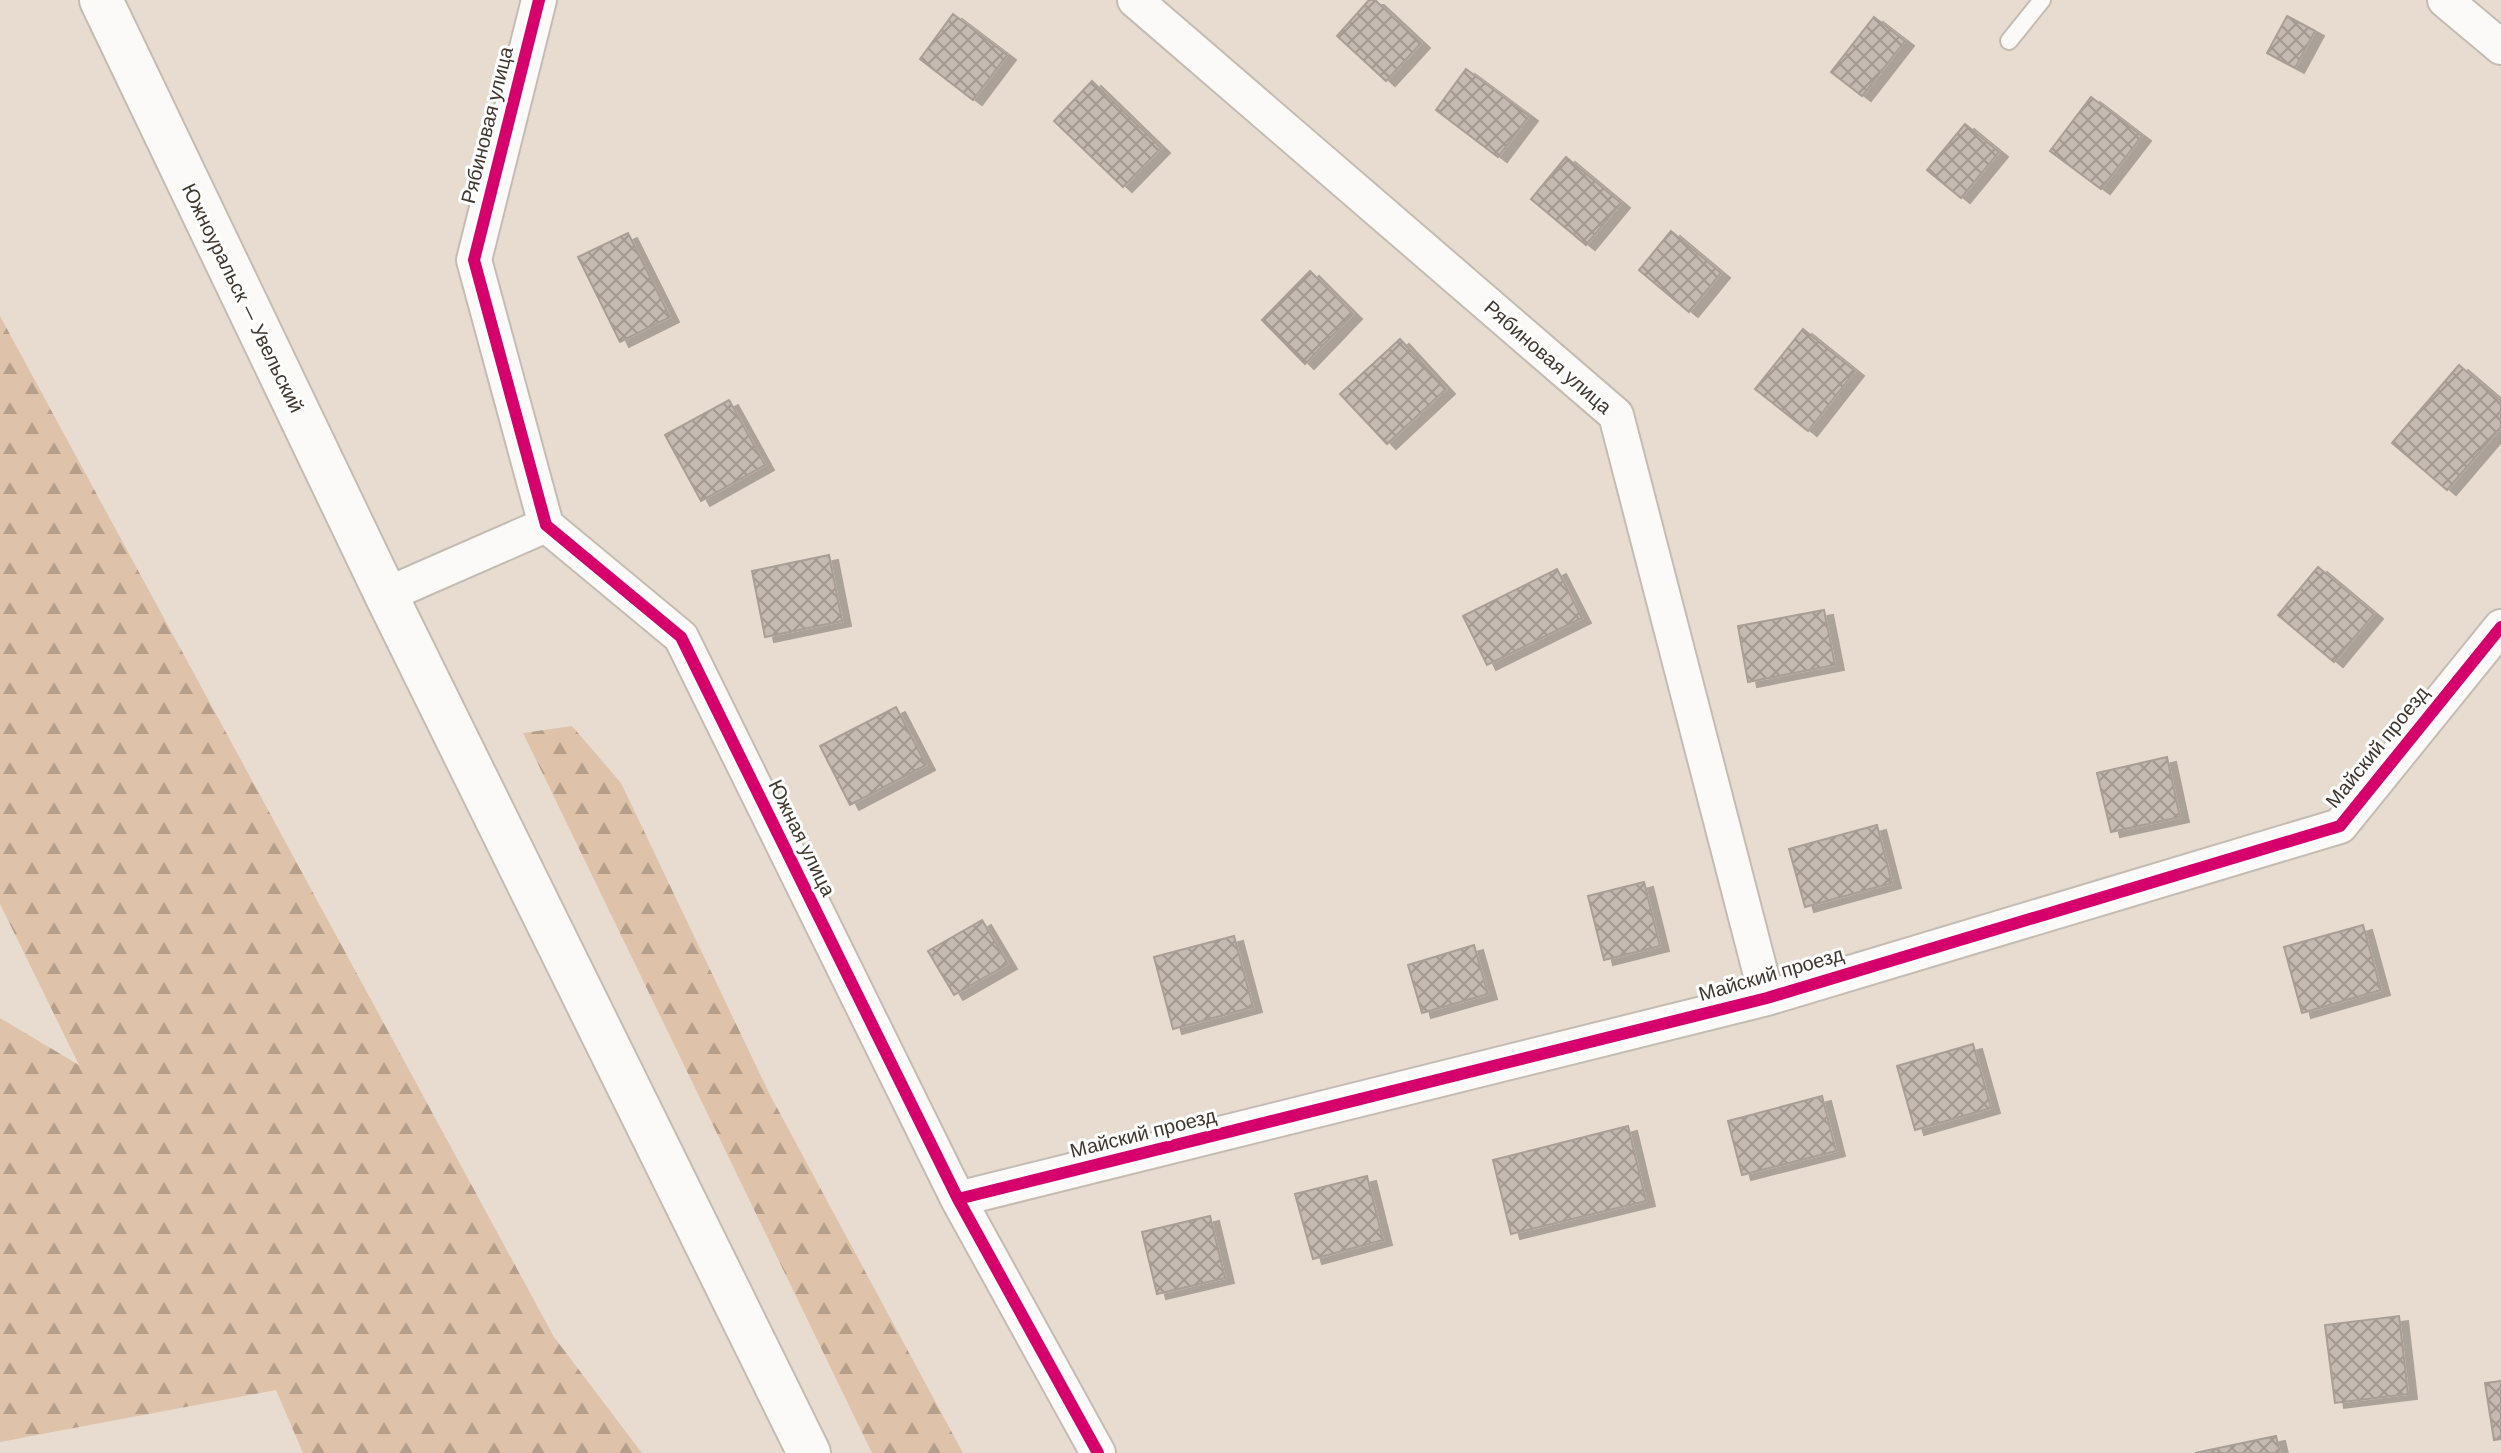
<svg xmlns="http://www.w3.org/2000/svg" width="2501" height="1453" font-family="'DM Sans',sans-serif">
<defs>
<pattern id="forest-firs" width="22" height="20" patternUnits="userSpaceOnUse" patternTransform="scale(2)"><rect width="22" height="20" fill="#dec3aa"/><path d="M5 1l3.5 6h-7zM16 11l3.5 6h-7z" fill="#b59f8b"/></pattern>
<pattern id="building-cross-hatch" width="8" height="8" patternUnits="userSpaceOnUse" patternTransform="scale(2)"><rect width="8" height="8" fill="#c4bab1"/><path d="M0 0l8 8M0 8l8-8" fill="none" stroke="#a19890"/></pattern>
<filter id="shadow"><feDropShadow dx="9" dy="5" stdDeviation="0" flood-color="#0004"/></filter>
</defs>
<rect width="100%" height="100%" fill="#e8dcd0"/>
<path fill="url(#forest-firs)" d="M0 316 554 1337 642 1453H303L276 1390 0 1442V1018L79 1065 0 904Z
M572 726 621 783 769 1093 963 1453H872L523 733Z"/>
<path fill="url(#building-cross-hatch)" stroke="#a89e96" stroke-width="2" filter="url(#shadow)" d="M1369 0H1375L1421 43 1386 81 1337 36Z
M953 14 1007 55 973 100 920 59Z
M2287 16 2315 31 2295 68 2267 53Z
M1874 17 1905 41 1862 96 1831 72Z
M1466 69 1529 116 1498 157 1436 110Z
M1092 81 1161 148 1123 187 1054 121Z
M2091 97 2142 136 2101 189 2050 151Z
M1965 124 1999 152 1961 198 1927 170Z
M1566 157 1621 203 1586 245 1531 199Z
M1671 231 1721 273 1689 312 1639 270Z
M628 233 670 317 620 342 578 257Z
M1310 271 1353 314 1305 364 1262 320Z
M1803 329 1855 371 1808 431 1755 389Z
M1400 339 1446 389 1387 444 1340 394Z
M2459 365 2501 401V427L2447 490 2392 443Z
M729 400 765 465 701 501 665 435Z
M829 555 842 621 765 637 752 571Z
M2318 567 2374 614 2334 662 2278 615Z
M1557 569 1582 618 1487 665 1463 616Z
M1824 610 1835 665 1748 682 1738 626Z
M896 707 926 765 850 805 820 746Z
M2167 757 2180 817 2111 832 2097 773Z
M1877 825 1892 883 1805 907 1789 849Z
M1644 882 1660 946 1604 960 1588 896Z
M982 920 1008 964 954 995 928 951Z
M2363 925 2381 990 2302 1013 2284 947Z
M1234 936 1253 1007 1173 1029 1154 957Z
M1474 945 1488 994 1422 1013 1408 965Z
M1973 1044 1991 1108 1915 1130 1897 1066Z
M1822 1096 1836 1151 1742 1175 1728 1121Z
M1628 1126 1646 1201 1511 1234 1493 1160Z
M1367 1176 1383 1240 1313 1259 1295 1194Z
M1210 1216 1225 1278 1157 1294 1142 1232Z
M2399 1316 2408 1394 2335 1403 2325 1325Z
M2501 1381V1439L2494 1440 2485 1383Z
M2276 1436 2280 1453H2195Z"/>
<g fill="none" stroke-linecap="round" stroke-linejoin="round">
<defs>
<path id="service" d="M2009 41 2042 0"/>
<path id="minor" d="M539 0 474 260 546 525 681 637 958 1199 1098 1453
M1135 0 1616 415 1767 998
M2445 0 2501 47
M386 595 546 525
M958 1199 1767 998 2340 826 2501 627"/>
<path id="tertiary" d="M101 0 386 595 809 1453"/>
</defs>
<use href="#service" stroke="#c4bbb3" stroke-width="20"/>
<use href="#minor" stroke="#c4bbb3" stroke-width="38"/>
<use href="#tertiary" stroke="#c4bbb3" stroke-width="46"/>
<use href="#service" stroke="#fcfaf8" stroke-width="16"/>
<use href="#minor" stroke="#fcfaf8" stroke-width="34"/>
<use href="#tertiary" stroke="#fcfaf8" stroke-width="42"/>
<defs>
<path id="cycleway" d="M539 0 474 260 546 525 681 637 958 1199 1098 1453
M958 1199 1767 998 2340 826 2501 627"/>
</defs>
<use href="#cycleway" stroke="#fff" stroke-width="17"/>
<use href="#cycleway" stroke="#d6006c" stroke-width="12"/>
</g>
<g text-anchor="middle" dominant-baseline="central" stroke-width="6" stroke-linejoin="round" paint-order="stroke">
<g font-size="20" fill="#3f362e" stroke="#fff">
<text transform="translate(487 125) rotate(-76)">Рябиновая улица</text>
<text transform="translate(243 298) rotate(64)">Южноуральск — Увельский</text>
<text transform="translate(1548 357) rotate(41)">Рябиновая улица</text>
<text transform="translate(2377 747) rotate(-51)">Майский проезд</text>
<text transform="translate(802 838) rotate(64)">Южная улица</text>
<text transform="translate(1771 974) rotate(-16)">Майский проезд</text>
<text transform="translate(1143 1133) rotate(-14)">Майский проезд</text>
</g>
</g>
</svg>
